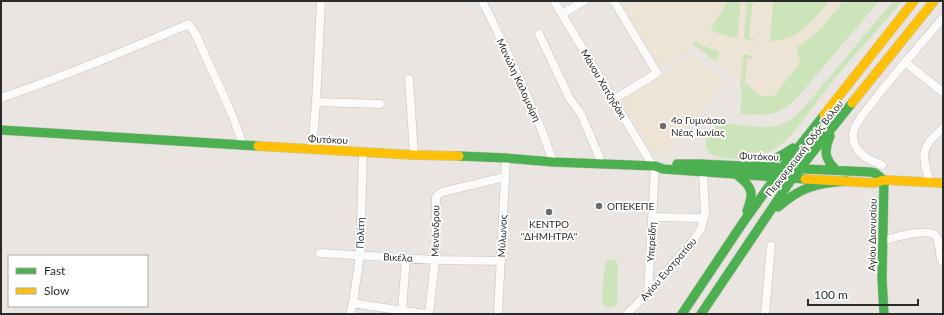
<svg xmlns="http://www.w3.org/2000/svg" width="944" height="315" font-family="Lato,sans-serif">
<rect width="100%" height="100%" fill="#eae5e0"/>
<path fill="#ede4d5" d="M621 1H852L769 104 695 46 660 67Z
M694 55 725 82 666 155 652 154 621 99Z"/>
<path fill="#cce4b9" d="M728 1H741L737 38 726 36 710 30Z
M747 1H753L749 38 755 39V41L744 39Z
M773 1H829C814 20 797 41 770 41Z
M843 1H879L802 92C781 115 773 116 743 114L741 113 740 107 742 95 740 82 744 54 750 55 752 57V58H747L745 83 761 96H774L800 63 797 47C819 34 828 21 843 1Z
M893 1H902C880 28 855 53 833 81 824 91 817 102 809 112 800 124 791 137 779 146 770 152 759 157 748 158 737 160 708 160 706 146 705 139 708 134 712 129 721 119 748 127 761 127 771 128 782 125 790 120 797 116 802 109 808 103Z
M695 41 703 46 718 51 719 53 718 59 714 60 692 43Z
M614 259 617 262 618 265 617 301 615 306 610 308 605 306 603 303C603 297 603 264 607 261 610 259 611 260 614 259Z"/>
<g fill="none" stroke-linecap="round" stroke-linejoin="round">
<defs>
<path id="street" d="M482 1C492 19 500 38 509 56 525 91 541 125 553 162
M554 1 653 166
M562 14 584 1
M539 34 570 99 581 114 599 156 600 163
M905 62 943 92
M409 79 414 155
M1 98C65 76 127 50 189 24L196 35 225 99 233 117 243 145
M613 100 657 73 614 1
M316 102 380 104
M312 149 316 102 321 1
M882 165C867 159 853 153 853 134 854 122 871 105 878 95 899 69 921 44 943 18
M930 182C927 171 920 155 928 144 932 138 938 133 943 128
M652 217 704 218
M882 241C892 238 931 226 937 237 939 242 940 253 941 259L943 262
M320 253 435 260 501 261
M648 293 655 166
M353 303 371 306 425 314
M402 311 406 258
M350 314 353 303 360 255 363 152
M429 314 435 260 436 197 439 194 442 192 505 177
M498 314 506 158
M627 314 648 293 691 243 701 229 705 213 703 172
M765 314 771 246"/>
<path id="fast" d="M1 130 258 146
M830 136C824 151 824 158 836 170
M459 156 506 158 553 162 655 166 663 169 805 179
M677 164H699L870 172 875 173 884 180
M751 167C767 164 780 157 793 148
M737 175C753 187 754 193 747 211
M884 180 882 279 884 314
M778 207C801 187 816 183 847 181
M682 314 742 224 782 168 824 115
M701 314 793 177 852 103"/>
<path id="slow" d="M852 103 934 1
M824 115 914 1
M258 146 414 155 459 156
M805 179 874 183 884 180 943 183"/>
</defs>
<use href="#street" stroke="#c3c2c1" stroke-width="9"/>
<use href="#fast" stroke="#c3c2c1" stroke-width="10"/>
<use href="#slow" stroke="#c3c2c1" stroke-width="10"/>
<use href="#street" stroke="#fcfbfa" stroke-width="8"/>
<use href="#fast" stroke="#4caf50" stroke-width="9"/>
<use href="#slow" stroke="#ffc107" stroke-width="9"/>
</g>
<g fill="#6e6c6a" stroke="#fff" stroke-width="1.5">
<circle cx="663" cy="126" r="4"/>
<circle cx="599" cy="206" r="4"/>
<circle cx="549" cy="212" r="4"/>
</g>
<g text-anchor="middle" dominant-baseline="central" stroke-width="3.5" stroke-linejoin="round" paint-order="stroke">
<g font-size="10" fill="#2b2b2b" stroke="#fff">
<text transform="translate(519 80) rotate(65)">Μανώλη Καλομοίρη</text>
<text transform="translate(604 84) rotate(59)">Μάνου Χατζηδάκι</text>
<text transform="translate(328 139) rotate(3)">Φυτόκου</text>
<text transform="translate(804 148) rotate(-52)">Περιφερειακή Οδός Βόλου</text>
<text transform="translate(759 156) rotate(2)">Φυτόκου</text>
<text transform="translate(435 231) rotate(-89)">Μενάνδρου</text>
<text transform="translate(360 233) rotate(-88)">Πολίτη</text>
<text transform="translate(872 235) rotate(-89)">Αγίου Διονυσίου</text>
<text transform="translate(502 236) rotate(-87)">Μύλωνος</text>
<text transform="translate(651 242) rotate(-87)">Υπερείδη</text>
<text transform="translate(398 257) rotate(3)">Βικέλα</text>
<text transform="translate(668 269) rotate(-49)">Αγίου Ευστρατίου</text>
</g>
<g font-size="10" fill="#2b2b2b" stroke="#fff" text-anchor="start">
<text x="671" y="120">4ο Γυμνάσιο<tspan x="671" dy="12">Νέας Ιωνίας</tspan></text>
<text x="607" y="206">ΟΠΕΚΕΠΕ</text>
<text x="549" y="224" text-anchor="middle">ΚΕΝΤΡΟ<tspan x="549" dy="12">''ΔΗΜΗΤΡΑ''</tspan></text>
</g>
</g>
<rect width="944" height="315" fill="none" stroke="#2b2b2b" stroke-width="4"/>
<rect x="8" y="255" width="140" height="52" fill="#ffffff" stroke="#aaaaaa"/>
<rect x="16" y="268" width="20" height="6" fill="#4caf50" stroke="#aaaaaa"/>
<text x="44" y="275" font-size="12" fill="#2b2b2b">Fast</text>
<rect x="16" y="288" width="20" height="6" fill="#ffc107" stroke="#aaaaaa"/>
<text x="44" y="295" font-size="12" fill="#2b2b2b">Slow</text>
<path d="M808 299v6h110v-6" fill="none" stroke="#2b2b2b" stroke-width="2"/>
<text x="814" y="299" font-size="12" fill="#2b2b2b" stroke="#ffffff" stroke-width="3" paint-order="stroke">100 m</text>
</svg>
